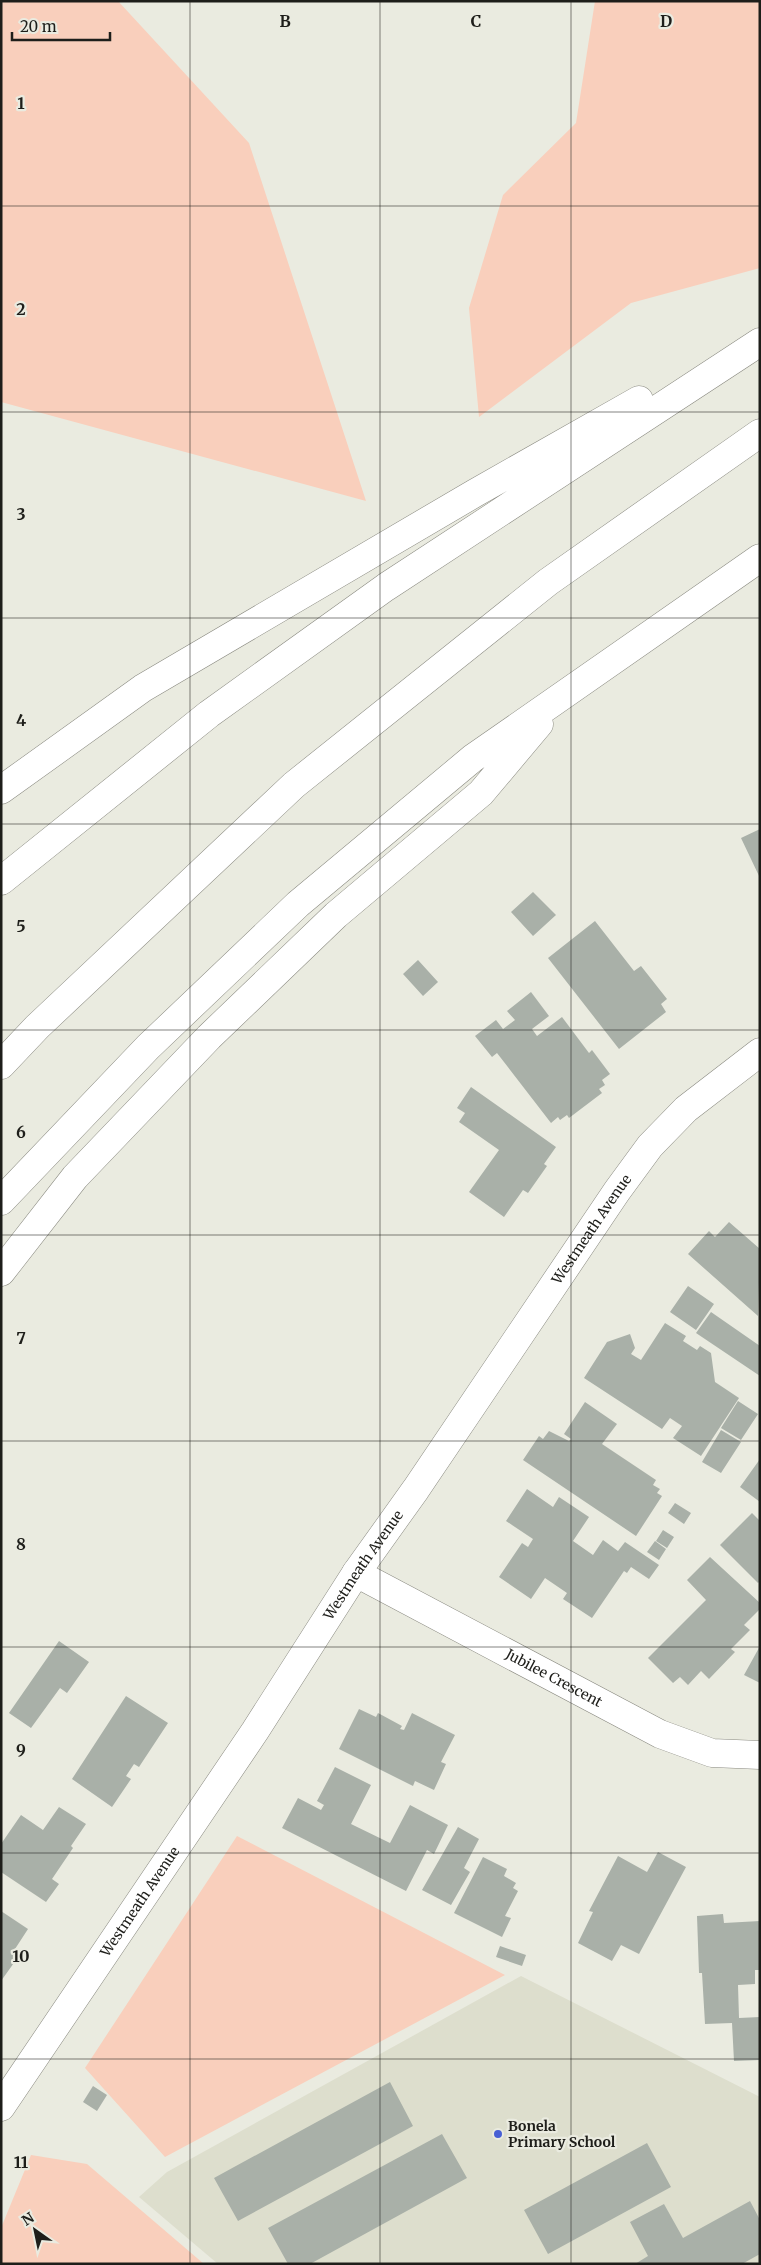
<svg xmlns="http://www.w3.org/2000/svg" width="761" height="2265" font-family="Merriweather,serif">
<rect width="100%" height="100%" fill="#eaebe0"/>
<path fill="#dddecd" d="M521 1976 760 2097V2264H218L139 2197 167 2172Z"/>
<path fill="#f9cfbc" d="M1 1H118L249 143 366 501 1 402Z
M595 1H760V268L631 303 479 417 469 308 503 195 576 123Z
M237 1836 505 1975 165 2157 85 2068Z
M31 2155 87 2164 204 2264H1V2228Z"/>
<path fill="#a9b0a8" d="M760 829V878L741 838Z
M533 892 556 915 533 936 511 912Z
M595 921 634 971 641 966 667 999 661 1004 666 1012 619 1049 548 958Z
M418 960 438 982 423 996 403 974Z
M531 992 549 1016 532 1029 537 1036 562 1017 589 1053 592 1050 610 1074 602 1080 605 1085 599 1089 602 1093 569 1118 567 1115 560 1120 558 1117 551 1123 497 1053 492 1057 475 1036 496 1020 503 1029 515 1020 507 1011Z
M471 1087 556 1147 544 1164 547 1166 528 1193 523 1190 504 1217 469 1192 499 1150 459 1122 465 1113 457 1108Z
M729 1222 760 1249 758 1316 688 1254 709 1231 715 1237Z
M688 1286 714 1304 696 1330 670 1312Z
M711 1312 760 1346V1376L696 1333Z
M665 1323 686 1336 683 1341 697 1350 700 1346 711 1353 715 1382 739 1398 701 1456 673 1438 682 1426 670 1418 662 1429 584 1378 607 1342 630 1334 635 1348 631 1354 641 1360Z
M738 1401 758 1414 741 1440 721 1428Z
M585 1402 617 1424 602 1444 656 1480 653 1485 660 1489 657 1493 662 1496 636 1536 523 1460 539 1436 543 1439 549 1431 569 1441 571 1439 564 1434Z
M721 1430 741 1442 721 1473 702 1462Z
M760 1459V1502L740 1487Z
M527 1489 553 1507 559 1497 589 1517 573 1541 593 1555 603 1540 618 1551 625 1542 659 1565 649 1579 631 1567 627 1573 624 1571 592 1618 563 1599 567 1593 545 1578 531 1599 499 1577 522 1543 528 1547 533 1539 506 1521Z
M675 1503 691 1513 684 1524 668 1513Z
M752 1513 760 1521V1581L758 1583 720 1545Z
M663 1530 674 1537 667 1548 656 1541Z
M655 1541 666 1549 659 1560 647 1552Z
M710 1557 760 1603V1609L744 1625 750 1630 731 1649 735 1652 709 1679 701 1671 688 1685 680 1677 673 1683 648 1658 706 1600 687 1580Z
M59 1641 89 1662 67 1693 60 1688 31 1728 9 1713Z
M760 1646V1683L744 1675Z
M126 1696 168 1723 139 1767 134 1764 126 1776 131 1779 112 1807 72 1779Z
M359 1709 376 1717 378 1713 402 1726 400 1729 404 1730 412 1713 455 1735 441 1762 446 1764 434 1790 415 1781 413 1786 339 1749Z
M335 1767 371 1785 351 1824 390 1843 410 1805 448 1825 434 1854 427 1850 406 1891 282 1828 298 1798 321 1810 324 1805 317 1801Z
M59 1807 86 1824 71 1846 73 1848 52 1879 59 1884 46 1902 1 1872V1844L21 1815 43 1830Z
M458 1827 479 1839 464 1868 470 1872 451 1905 422 1890Z
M658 1852 686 1867 639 1954 621 1945 612 1961 578 1943 593 1912 589 1911 618 1856 647 1872Z
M483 1857 507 1869 504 1876 516 1883 513 1888 518 1891 505 1916 511 1918 502 1937 454 1913Z
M1 1911 28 1929 15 1949 21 1953 1 1981Z
M723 1914 724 1923 760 1921V1970H755V1984L738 1985 739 2018 760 2017V2060L734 2061 732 2023 705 2024 702 1973H699L697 1916Z
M500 1946 526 1955 522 1966 496 1957Z
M390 2082 413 2126 238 2221 214 2178Z
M93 2086 107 2095 97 2111 83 2102Z
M442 2134 467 2178 310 2264H288L268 2228Z
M647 2143 671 2187 548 2254 524 2210Z
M750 2201 760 2220V2254L742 2264H635L648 2256 630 2222 664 2204 683 2238Z"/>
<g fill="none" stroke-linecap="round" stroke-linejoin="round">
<defs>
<g id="minor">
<path id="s1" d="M356 1573 660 1734 712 1753 760 1755"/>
<path id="s2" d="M1 2107 255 1731 356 1573 416 1489 617 1191 650 1146 686 1109 760 1052"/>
</g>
<path id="highway" d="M1 790 143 688 475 493 639 400
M1 881 209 714 386 587 760 342
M1 1065 37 1027 294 785 548 582 760 433
M1 1201 148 1047 298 904 473 758 760 558
M1 1272 75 1177 209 1037 336 915 481 793 539 724"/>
</defs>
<use href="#minor" stroke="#8a8a81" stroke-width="29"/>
<use href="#highway" stroke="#8a8a81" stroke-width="29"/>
<use href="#minor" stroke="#fff" stroke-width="28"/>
<use href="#highway" stroke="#fff" stroke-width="28"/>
</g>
<path fill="none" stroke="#1e1e1a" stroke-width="1" stroke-opacity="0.55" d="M190 1V2264M380 1V2264M571 1V2264M1 206H760M1 412H760M1 618H760M1 824H760M1 1030H760M1 1235H760M1 1441H760M1 1647H760M1 1853H760M1 2059H760"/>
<circle fill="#4860d4" stroke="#eaebe0" stroke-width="2" cx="498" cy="2134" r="5"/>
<g text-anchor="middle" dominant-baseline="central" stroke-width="4.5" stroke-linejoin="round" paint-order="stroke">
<g font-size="14" fill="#1e1e1a" stroke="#eaebe0">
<text stroke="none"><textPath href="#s2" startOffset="1058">Westmeath Avenue</textPath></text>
<text stroke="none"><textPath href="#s2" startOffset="652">Westmeath Avenue</textPath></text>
<text stroke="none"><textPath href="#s1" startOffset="224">Jubilee Crescent</textPath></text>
<text stroke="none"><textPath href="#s2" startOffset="248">Westmeath Avenue</textPath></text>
</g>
<g font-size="14" font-weight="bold" fill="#1e1e1a" stroke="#eaebe0" text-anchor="start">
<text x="508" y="2126">Bonela<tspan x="508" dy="16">Primary School</tspan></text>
</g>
</g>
<g font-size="16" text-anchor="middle" font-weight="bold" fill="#1e1e1a" stroke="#eaebe0" stroke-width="4.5" stroke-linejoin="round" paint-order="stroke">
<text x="285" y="27">B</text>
<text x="476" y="27">C</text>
<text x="666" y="27">D</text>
<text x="21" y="109">1</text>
<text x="21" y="315">2</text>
<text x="21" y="520">3</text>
<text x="21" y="726">4</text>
<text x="21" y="932">5</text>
<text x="21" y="1138">6</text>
<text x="21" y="1344">7</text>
<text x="21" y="1550">8</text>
<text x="21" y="1756">9</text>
<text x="21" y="1962">10</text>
<text x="21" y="2168">11</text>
</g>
<rect width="761" height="2265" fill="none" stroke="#1e1e1a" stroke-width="5"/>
<g transform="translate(35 2230) rotate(327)" stroke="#eaebe0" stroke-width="4" paint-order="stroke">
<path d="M0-4L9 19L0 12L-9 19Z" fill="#1e1e1a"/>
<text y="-8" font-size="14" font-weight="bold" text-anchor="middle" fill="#1e1e1a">N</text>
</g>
<path d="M12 32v8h98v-8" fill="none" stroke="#1e1e1a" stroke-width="2.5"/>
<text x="20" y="32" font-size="15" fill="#1e1e1a" stroke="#eaebe0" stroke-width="4" paint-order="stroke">20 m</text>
</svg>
